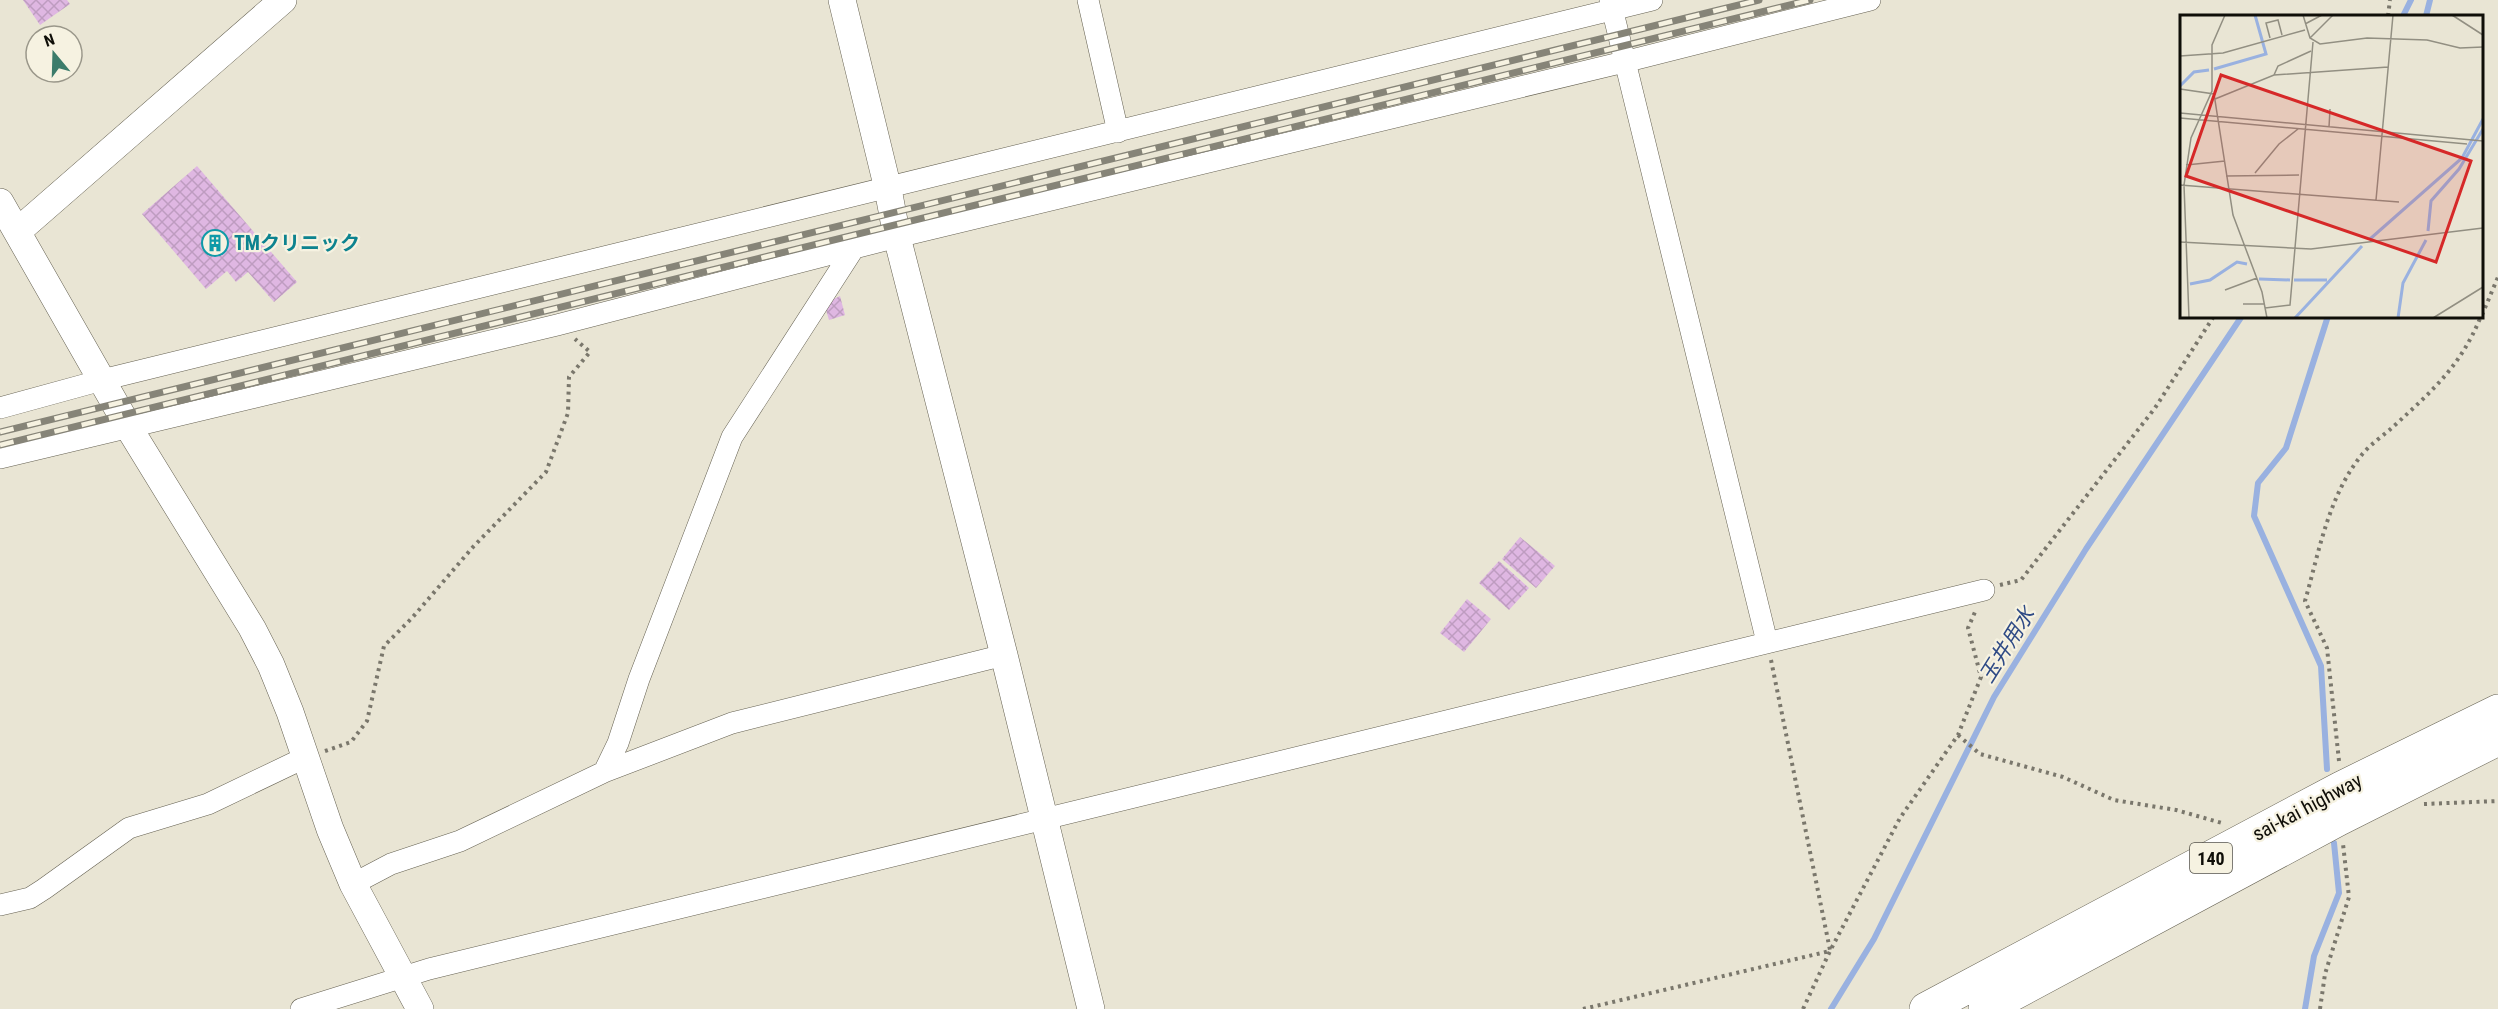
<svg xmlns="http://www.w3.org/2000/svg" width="2498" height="1009" font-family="'Roboto Condensed','Noto Sans JP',sans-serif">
<defs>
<pattern id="building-cross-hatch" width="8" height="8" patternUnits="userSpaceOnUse" patternTransform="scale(1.5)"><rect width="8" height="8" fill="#dfb7e2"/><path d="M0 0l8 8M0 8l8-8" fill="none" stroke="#be9cc0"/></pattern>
</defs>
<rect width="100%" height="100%" fill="#e9e5d4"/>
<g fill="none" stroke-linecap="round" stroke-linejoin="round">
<path stroke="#99b1e0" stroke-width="6" d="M2403 16 2411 0
M2426 16 2430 0
M2327 769 2321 666 2254 516 2258 483 2286 448 2328 316
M1831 1009 1874 939 1994 697 2086 549 2242 316
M2305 1009 2314 956 2339 893 2334 843"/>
</g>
<path fill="url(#building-cross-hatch)" d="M23 0H67L70 4 40 25Z
M197 166 297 282 274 302 248 272 236 282 227 271 206 289 142 214Z
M840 296 845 315 829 320 826 310 832 300Z
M1520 537 1555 566 1536 588 1502 559Z
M1499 561 1529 588 1509 610 1479 583Z
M1467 599 1491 619 1464 652 1440 633Z"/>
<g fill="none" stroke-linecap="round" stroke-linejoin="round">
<defs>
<path id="minor" d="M1088 0 1118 132
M1610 0 1767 642
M0 408 102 380 1652 0
M0 458 557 325 897 237 1624 62 1870 0
M604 772 618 743 639 679 732 437 854 248
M353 884 391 864 460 841 604 772 732 723 1004 655
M0 905 30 898 44 889 129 828 208 804 304 758
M301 1009 429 969 1984 590"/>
<path id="tertiary" d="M842 0 888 189 897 237 1004 655 1091 1009
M0 202 129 428 252 628 271 665 290 712 330 829 353 884 420 1009
M18 231 283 0"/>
<path id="trunk" d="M1926 1009 2341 788 2498 711
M1985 1009 2339 819 2498 739"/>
</defs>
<use href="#minor" stroke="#656152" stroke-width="22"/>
<use href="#tertiary" stroke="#656152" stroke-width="28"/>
<use href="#trunk" stroke="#656152" stroke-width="34"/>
<path stroke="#7a776c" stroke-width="4" stroke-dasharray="3 4.5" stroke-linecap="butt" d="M2388 16 2390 0
M2482 315 2498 277
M2000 585 2021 580 2155 408 2214 316
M1771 660 1830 950
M1958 735 1980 754 2063 777 2114 800 2176 810 2222 823
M325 751 351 742 367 721 384 646 412 618 473 547 546 472 568 413 569 377 590 352 575 339
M2339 761 2327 648 2305 601C2319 552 2328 498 2360 457 2369 445 2383 436 2394 426 2432 391 2461 366 2481 316
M2424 804 2498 801
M1583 1009 1830 951
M1803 1009 1830 951 1900 818 1958 735 1981 677 1968 628 1975 612
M2320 1009 2325 974 2349 897 2343 844"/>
<use href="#minor" stroke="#fff" stroke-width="21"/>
<use href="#tertiary" stroke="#fff" stroke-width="27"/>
<use href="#trunk" stroke="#fff" stroke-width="33"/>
<defs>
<path id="rail" d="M0 432 1759 0
M0 445 1810 0"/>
</defs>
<use href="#rail" stroke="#868478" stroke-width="7"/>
<use href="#rail" stroke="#f6f2e1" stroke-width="4.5" stroke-dasharray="14" stroke-linecap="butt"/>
</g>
<defs>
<symbol id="building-ring" viewBox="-11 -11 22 22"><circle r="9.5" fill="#f6f2e1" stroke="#0f9aa8" stroke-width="1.5"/><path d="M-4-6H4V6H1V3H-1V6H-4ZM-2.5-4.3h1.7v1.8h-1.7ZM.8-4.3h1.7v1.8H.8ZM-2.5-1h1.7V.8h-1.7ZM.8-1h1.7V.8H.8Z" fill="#0f9aa8"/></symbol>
</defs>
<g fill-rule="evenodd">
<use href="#building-ring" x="200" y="228" width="30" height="30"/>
</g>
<g text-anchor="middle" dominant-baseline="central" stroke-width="4.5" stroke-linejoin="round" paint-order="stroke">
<rect fill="#f6f2e1" stroke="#545249" stroke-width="1.5" x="2190" y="843" width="42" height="30" rx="4.5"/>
<g font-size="18" font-weight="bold" fill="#0f0e08">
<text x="2211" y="858">140</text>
</g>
<g font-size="20" font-weight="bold" fill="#0d838f" stroke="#f6f2e1" text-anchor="start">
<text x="234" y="243">TMクリニック</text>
</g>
<g font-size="20" fill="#0f0e08" stroke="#f6f2e1">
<text transform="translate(2307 807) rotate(-28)">sai-kai highway</text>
</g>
<g font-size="21" font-style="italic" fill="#2e4a85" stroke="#f6f2e1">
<text transform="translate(2007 645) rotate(-58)">玉井用水</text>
</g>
</g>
<g transform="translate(2180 15)">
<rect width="303" height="303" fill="#e9e5d4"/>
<path fill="none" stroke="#99b1e0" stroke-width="3" d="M34 54 86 39 75 0M0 71 14 57 29 55M248 216 251 186 279 154 303 114M190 224 282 143 303 104M79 264 110 265M114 265H147M10 269 30 265 57 247 67 249M115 303 182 231M218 303 223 268 246 225"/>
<path fill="none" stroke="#928f82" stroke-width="1.5" d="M123 0 130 23 140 29 187 23 247 25 280 33 303 32M272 0 303 20M125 9 142 0M90 23 86 8 98 5 102 20M130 23 153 0M0 41 43 38 125 15M94 60 98 51 131 36M0 74 34 79 53 200 82 277 87 303M35 84 94 60 208 52M0 98 303 126M0 103 287 129M149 112 150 94M6 150 45 146M75 158 99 129 118 114M46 161 119 160M0 170 219 187M196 185 213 0M0 227 131 234 303 213M45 275 77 263M63 289H84M85 293 110 290 133 27M9 303 4 170 11 123 32 76V30L45 0M253 303 303 272"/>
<path fill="#d62828" fill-opacity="0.15" stroke="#d62828" stroke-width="3" d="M41 60 291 146 256 247 6 161Z"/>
<rect width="303" height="303" fill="none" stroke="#0f0e08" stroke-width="3"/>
</g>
<g transform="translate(54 54) rotate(341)"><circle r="28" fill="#f6f2e1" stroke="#9a978a" stroke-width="1.5"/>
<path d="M0-4.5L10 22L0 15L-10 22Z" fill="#3c7c6b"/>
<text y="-9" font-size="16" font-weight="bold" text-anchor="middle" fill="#0f0e08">N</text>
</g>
</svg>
